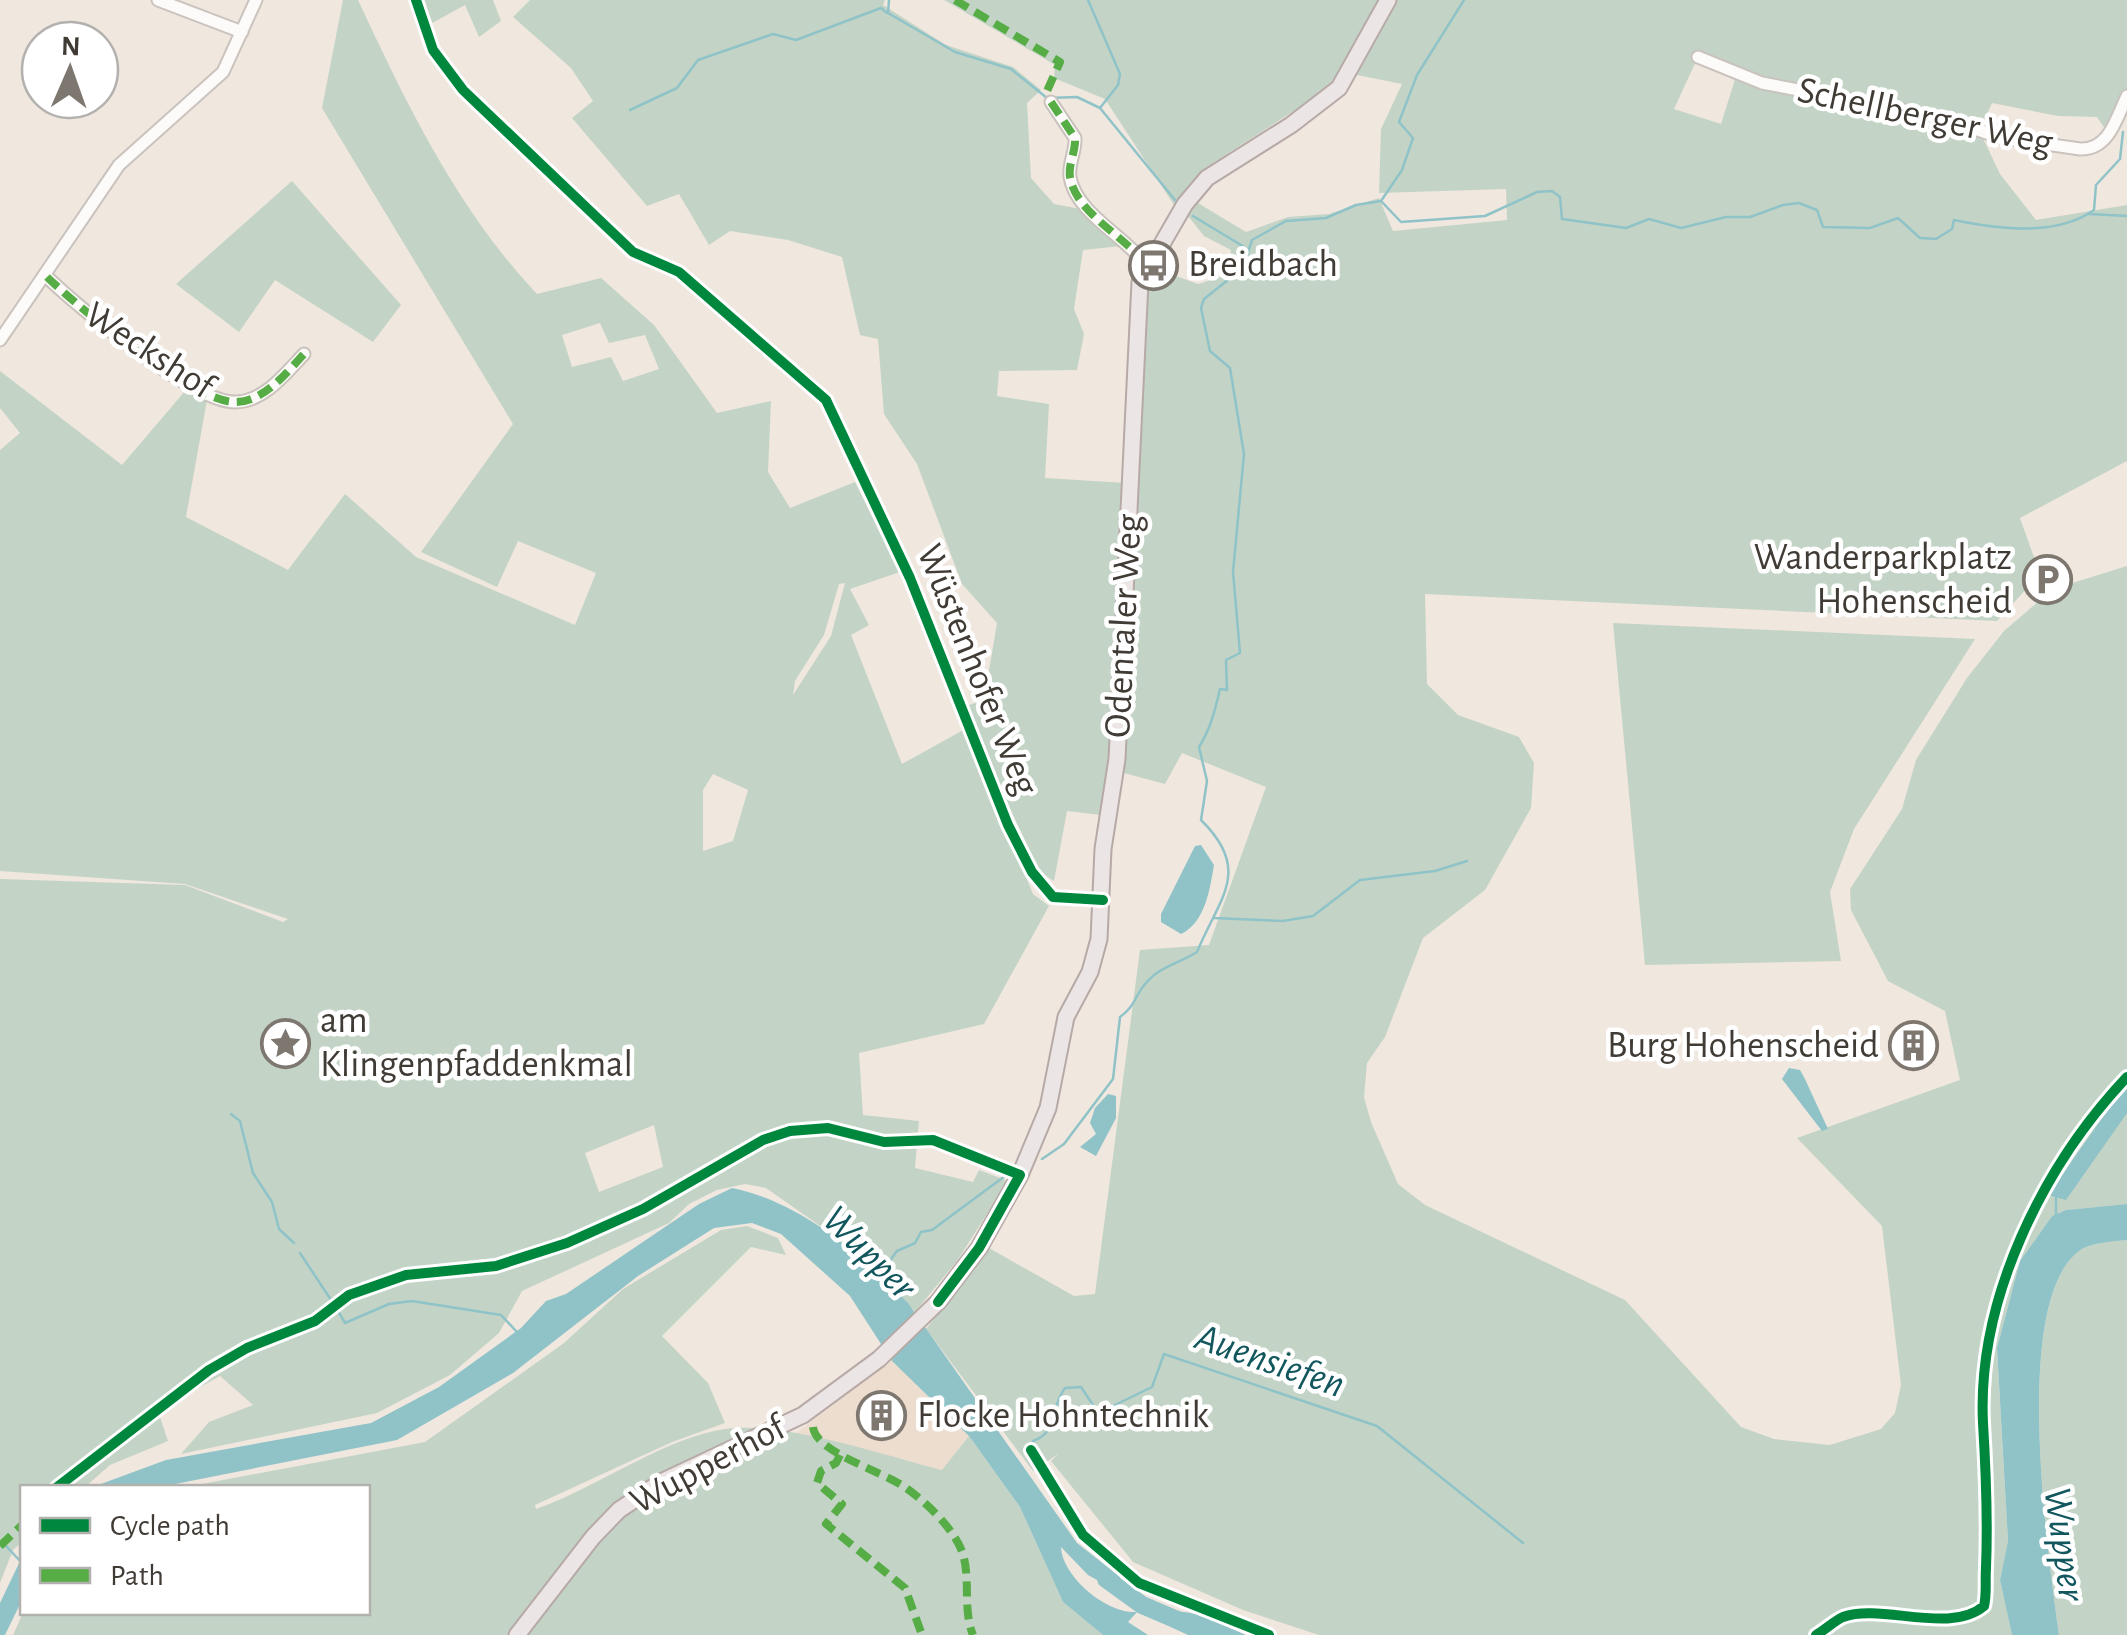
<svg xmlns="http://www.w3.org/2000/svg" width="2127" height="1635" font-family="'Alegreya Sans',sans-serif">
<rect width="100%" height="100%" fill="#f0e7df"/>
<path fill="#edddcf" d="M892 1361 969 1436 943 1470 795 1434Z"/>
<path fill="#c3d4c6" fill-rule="evenodd" d="M343 0H358C407 105 457 209 537 294L601 278 654 325 717 413 771 401 768 472 790 508 855 482 900 572 850 589 869 625 851 635 902 764 965 729 1033 894 1049 906 984 1024 859 1053 863 1115 919 1121 915 1168 973 1182 979 1170 1008 1181 957 1261 915 1312 888 1280 836 1237 766 1188 745 1184 717 1190 689 1204 669 1223 522 1291 499 1333 450 1375 377 1413 181 1454 209 1422 253 1405 220 1376 158 1411 168 1441 110 1465 85 1487 22 1488V1542L13 1550 0 1583V879L185 885 283 922 288 919 185 884 0 871V450L20 433 0 408V371L122 465 185 391 207 400 186 517 288 570 345 494 416 557 575 625 596 573 518 541 497 587 421 552 513 424 322 108ZM600 323 609 343 645 335 659 369 623 381 611 357 572 367 562 335ZM845 583 831 636 793 695 795 681 824 635 839 584ZM713 774 748 790 733 841 703 851V790ZM654 1125 663 1167 599 1192 585 1153Z
M421 0H493L501 21 479 37 465 5 425 27Z
M530 0H885L883 5 946 45 1013 67 1041 90 1027 103 1031 178 1054 204 1091 211 1122 246 1083 250 1074 309 1084 334 1077 370 999 371 997 396 1049 404 1045 478 1126 483 1108 768 1101 815 1067 811 1054 881 1039 871 963 707 984 700 997 623 962 584 917 464 884 414 878 339 860 335 842 257 788 240 730 231 709 245 679 194 647 206 572 118 593 101 571 68 513 17Z
M944 0H1378L1328 89 1213 163 1176 208 1105 99 1054 78 1055 65Z
M1396 0H2127V93L2108 133 2097 117 2058 116 1992 103 1980 130 1957 128 1980 132 2000 174 2036 220 2127 205V461L2020 518 2040 574 1997 621 1425 594 1427 684 1458 715 1519 737 1534 763 1531 808 1485 890 1423 938 1385 1037 1367 1063 1364 1097 1371 1122 1398 1184 1425 1205 1625 1300 1741 1427 1774 1439 1830 1445 1881 1429 1895 1413 1901 1385 1882 1226 1797 1138 1960 1080 1945 1011 1888 981 1851 910 1850 889 1902 809 1916 760 1967 678 2004 631 2053 589 2127 566V1204L2066 1210 2052 1216 2020 1261 1997 1348 2008 1542 2000 1580 2012 1635H1319L1243 1610 1133 1562 1051 1461 1058 1454 1033 1471 926 1329 989 1248 1074 1296 1095 1294 1140 950 1209 945 1266 787 1182 753 1165 784 1124 773 1146 290 1154 268 1198 284 1227 275 1231 250 1204 236 1184 211 1193 200 1246 232 1288 217 1329 214 1379 198 1393 231 1507 220 1506 189 1379 193 1381 129 1402 84 1357 75ZM1698 57 1737 73 1721 124 1674 109Z
M292 181 401 305 373 342 275 280 239 332 176 284Z
M1613 623 1975 639 1854 829 1830 892 1841 961 1645 965Z
M747 1226 778 1238 786 1255 751 1247 662 1336 708 1383 725 1423 672 1442 535 1505 536 1509C594 1489 666 1437 725 1429 785 1421 882 1455 942 1470L969 1436 1020 1507 1063 1602 1103 1635H13L23 1613 368 1612V1488L186 1487 425 1442 564 1343 623 1289 721 1230Z
M2127 1240V1635H2059C2049 1559 2009 1295 2082 1249 2092 1243 2115 1241 2127 1240Z"/>
<path fill="#8fc3c8" d="M1201 845 1214 865C1210 889 1205 923 1181 934L1161 922V914L1195 846Z
M1789 1068 1800 1070 1804 1077 1828 1129 1822 1131 1782 1079Z
M2127 1083V1113L2066 1200 2048 1195Z
M1108 1094 1116 1096V1118L1096 1156 1080 1147 1096 1134 1090 1123 1095 1108Z
M732 1188C798 1201 862 1254 908 1303L1077 1543 1119 1576 1128 1591 1124 1595 1088 1575 1061 1547C1062 1576 1106 1614 1137 1612L1128 1622 1148 1635H1103L1063 1602 1020 1507 969 1436 892 1361 850 1296 781 1234 752 1223 714 1228 638 1276 513 1373 397 1440 160 1487 90 1488 166 1460 371 1423 439 1387 521 1328 546 1301 566 1294 699 1204Z
M2127 1204V1240C2115 1241 2092 1243 2082 1249 2009 1295 2049 1559 2059 1635H2012L2000 1580 2008 1541 1997 1348 2020 1261 2052 1216 2066 1210Z
M22 1557V1600L5 1635H0V1603Z
M1149 1605 1167 1614C1190 1605 1224 1626 1246 1635H1188L1143 1614Z"/>
<g fill="none" stroke-linecap="round" stroke-linejoin="round">
<path stroke="#8fc3c8" stroke-width="2.5" d="M889 0 888 13 955 52 1011 69 1047 98 1077 97 1100 108 1175 200
M1088 0 1120 74 1118 85 1100 108
M630 110 677 88 698 60 773 34 796 40 881 8 887 13
M1381 201 1402 170 1413 138 1399 122 1417 75 1464 0
M2089 214 2127 216
M1193 216 1246 248
M1214 918 1283 921 1313 916 1360 880 1435 871 1467 861
M231 1114 240 1121 253 1173 272 1202 279 1229 294 1243
M1042 1159 1064 1144 1113 1079 1120 1017C1135 1007 1135 995 1146 983 1160 966 1180 963 1197 952 1219 898 1253 871 1201 820L1207 781 1199 747C1211 728 1215 710 1220 689L1227 690 1226 660 1240 653 1233 572 1244 454 1230 368 1210 351 1201 308 1204 299 1243 268 1252 240 1286 221 1326 218 1356 205 1381 201 1401 222 1485 216 1537 192 1552 191 1560 197 1562 219 1626 228 1649 219 1681 228 1726 217H1750L1783 205 1799 203 1817 210 1823 227 1870 228 1898 218 1920 238 1936 239 1952 229 1954 220C1998 229 2056 237 2094 210L2096 185 2120 159 2123 132
M2056 1198V1215
M300 1253 333 1303
M879 1275 897 1251 915 1243 921 1232 932 1230 1005 1176
M338 1311 345 1323 389 1304 412 1301 501 1315 517 1332
M1033 1441C1060 1431 1049 1409 1065 1388L1081 1387 1099 1414 1110 1412 1115 1405 1152 1387 1164 1354 1377 1426 1523 1543
M6 1546 22 1563"/>
<path stroke="#8fc3c8" stroke-width="18" d="M1106 1579 1142 1605 1213 1635"/>
<defs>
<path id="minor" d="M158 0 242 32
M416 0 433 50 463 90 633 252 679 272 826 400 910 578 1008 825 1032 872 1053 897 1103 900
M1698 57 1762 83 1944 118 1998 137 2080 149C2109 150 2116 119 2127 96
M1051 102 1075 138C1076 151 1068 164 1070 177 1076 214 1127 237 1146 265
M47 277C79 308 192 402 235 402 264 402 286 373 304 354
M0 340 119 165 223 72 256 0"/>
<path id="major" d="M517 1635 593 1537 619 1510 661 1482 803 1415 879 1359 938 1302 979 1248 1020 1175 1048 1108 1066 1017 1090 972 1099 939 1103 849 1117 759 1140 282 1185 204 1207 178 1291 125 1339 88 1388 0"/>
</defs>
<use href="#minor" stroke="#cac3bd" stroke-width="15"/>
<use href="#major" stroke="#b6a9a6" stroke-width="19"/>
<use href="#minor" stroke="#fdfbfa" stroke-width="11"/>
<use href="#major" stroke="#ece5e5" stroke-width="15"/>
<path stroke="#56ac45" stroke-width="8" stroke-dasharray="15 8" stroke-linecap="butt" d="M955 0 1060 62 1047 91
M1051 102 1075 138C1076 151 1068 164 1070 177 1076 214 1127 237 1146 265
M47 277C79 308 192 402 235 402 264 402 286 373 304 354
M813 1427C816 1453 883 1471 906 1488 927 1503 958 1532 964 1558 970 1584 963 1610 973 1635
M840 1455 836 1463 821 1471 817 1483 842 1504 826 1524 905 1588 922 1635
M0 1546 22 1525"/>
<defs>
<path id="cycleway" d="M416 0 433 50 463 90 633 252 679 272 826 400 910 578 1008 825 1032 872 1053 897 1103 900
M1031 1450 1083 1535 1139 1583 1269 1635
M56 1488 209 1370 247 1348 315 1321 349 1295 406 1275 496 1266 567 1243 643 1209 763 1140 790 1131 828 1128 884 1142 933 1140 1020 1175 979 1248 938 1302
M1816 1635C1825 1630 1834 1621 1843 1617 1881 1603 1950 1635 1984 1606 1987 1594 1985 1581 1986 1568 1988 1519 1986 1472 1983 1423 1977 1299 2043 1166 2127 1077"/>
</defs>
<use href="#cycleway" stroke="#fff" stroke-width="16"/>
<use href="#cycleway" stroke="#00873e" stroke-width="10"/>
</g>
<defs>
<symbol id="bus-ring" viewBox="-11 -11 22 22"><circle r="9.5" fill="#fff" stroke="#7e7770" stroke-width="1.5"/><path d="M-5-6H5V4H4V6H2V4H-2V6H-4V4H-5ZM-3.5-4V0h7V-4ZM-3.5 1.2v1.5H-2V1.2ZM2 1.2v1.5H3.5V1.2Z" fill="#7e7770"/></symbol>
<symbol id="parking-ring" viewBox="-11 -11 22 22"><circle r="9.5" fill="#fff" stroke="#7e7770" stroke-width="1.5"/><path d="M-3.5-5.5H1a3.5 3.5 0 0 1 0 7H-1V5.5H-3.5ZM-1-3.4V-.6H.8a1.4 1.4 0 0 0 0-2.8Z" fill="#7e7770"/></symbol>
<symbol id="sight-ring" viewBox="-11 -11 22 22"><circle r="9.5" fill="#fff" stroke="#7e7770" stroke-width="1.5"/><path d="M0-6L1.8-2.2L6-1.7L2.9 1.2L3.7 5.4L0 3.3L-3.7 5.4L-2.9 1.2L-6-1.7L-1.8-2.2Z" fill="#7e7770"/></symbol>
<symbol id="building-ring" viewBox="-11 -11 22 22"><circle r="9.5" fill="#fff" stroke="#7e7770" stroke-width="1.5"/><path d="M-4-6H4V6H1V3H-1V6H-4ZM-2.5-4.3h1.7v1.8h-1.7ZM.8-4.3h1.7v1.8H.8ZM-2.5-1h1.7V.8h-1.7ZM.8-1h1.7V.8H.8Z" fill="#7e7770"/></symbol>
</defs>
<g fill-rule="evenodd">
<use href="#bus-ring" x="1126" y="238" width="55" height="55"/>
<use href="#parking-ring" x="2020" y="552" width="55" height="55"/>
<use href="#sight-ring" x="258" y="1016" width="55" height="55"/>
<use href="#building-ring" x="1886" y="1018" width="55" height="55"/>
<use href="#building-ring" x="854" y="1388" width="55" height="55"/>
</g>
<g text-anchor="middle" dominant-baseline="central" stroke-width="9" stroke-linejoin="round" paint-order="stroke">
<g font-size="38" fill="#413b35" stroke="#fff">
<text transform="translate(1925 117) rotate(12)">Schellberger Weg</text>
<text transform="translate(149 351) rotate(33)">Weckshof</text>
<text transform="translate(1124 626) rotate(-87)">Odentaler Weg</text>
<text transform="translate(977 670) rotate(68)">Wüstenhofer Weg</text>
<text transform="translate(708 1465) rotate(-28)">Wupperhof</text>
</g>
<g font-size="38" fill="#413b35" stroke="#fff" text-anchor="start">
<text x="1188" y="265">Breidbach</text>
<text x="2012" y="558" text-anchor="end">Wanderparkplatz<tspan x="2012" dy="44">Hohenscheid</tspan></text>
<text x="320" y="1021">am<tspan x="320" dy="44">Klingenpfaddenkmal</tspan></text>
<text x="1879" y="1046" text-anchor="end">Burg Hohenscheid</text>
<text x="917" y="1416">Flocke Hohntechnik</text>
</g>
<g font-size="40" font-style="italic" fill="#12565e" stroke="#fff">
<text transform="translate(869 1253) rotate(45)">Wupper</text>
<text transform="translate(1270 1361) rotate(19)">Auensiefen</text>
<text transform="translate(2064 1544) rotate(82)">Wupper</text>
</g>
</g>
<rect x="20" y="1485" width="350" height="130" fill="#ffffff" stroke="#b3b1ae" stroke-width="2.5"/>
<rect x="40" y="1518" width="50" height="15" fill="#00873e" stroke="#b3b1ae" stroke-width="2.5"/>
<text x="110" y="1535" font-size="30" fill="#413b35">Cycle path</text>
<rect x="40" y="1568" width="50" height="15" fill="#56ac45" stroke="#b3b1ae" stroke-width="2.5"/>
<text x="110" y="1585" font-size="30" fill="#413b35">Path</text>
<g transform="translate(70 70) rotate(2)"><circle r="48" fill="#ffffff" stroke="#b3b1ae" stroke-width="2.5"/>
<path d="M0-8L18 38L0 25L-18 38Z" fill="#7e7770"/>
<text y="-15" font-size="28" font-weight="bold" text-anchor="middle" fill="#413b35">N</text>
</g>
</svg>
